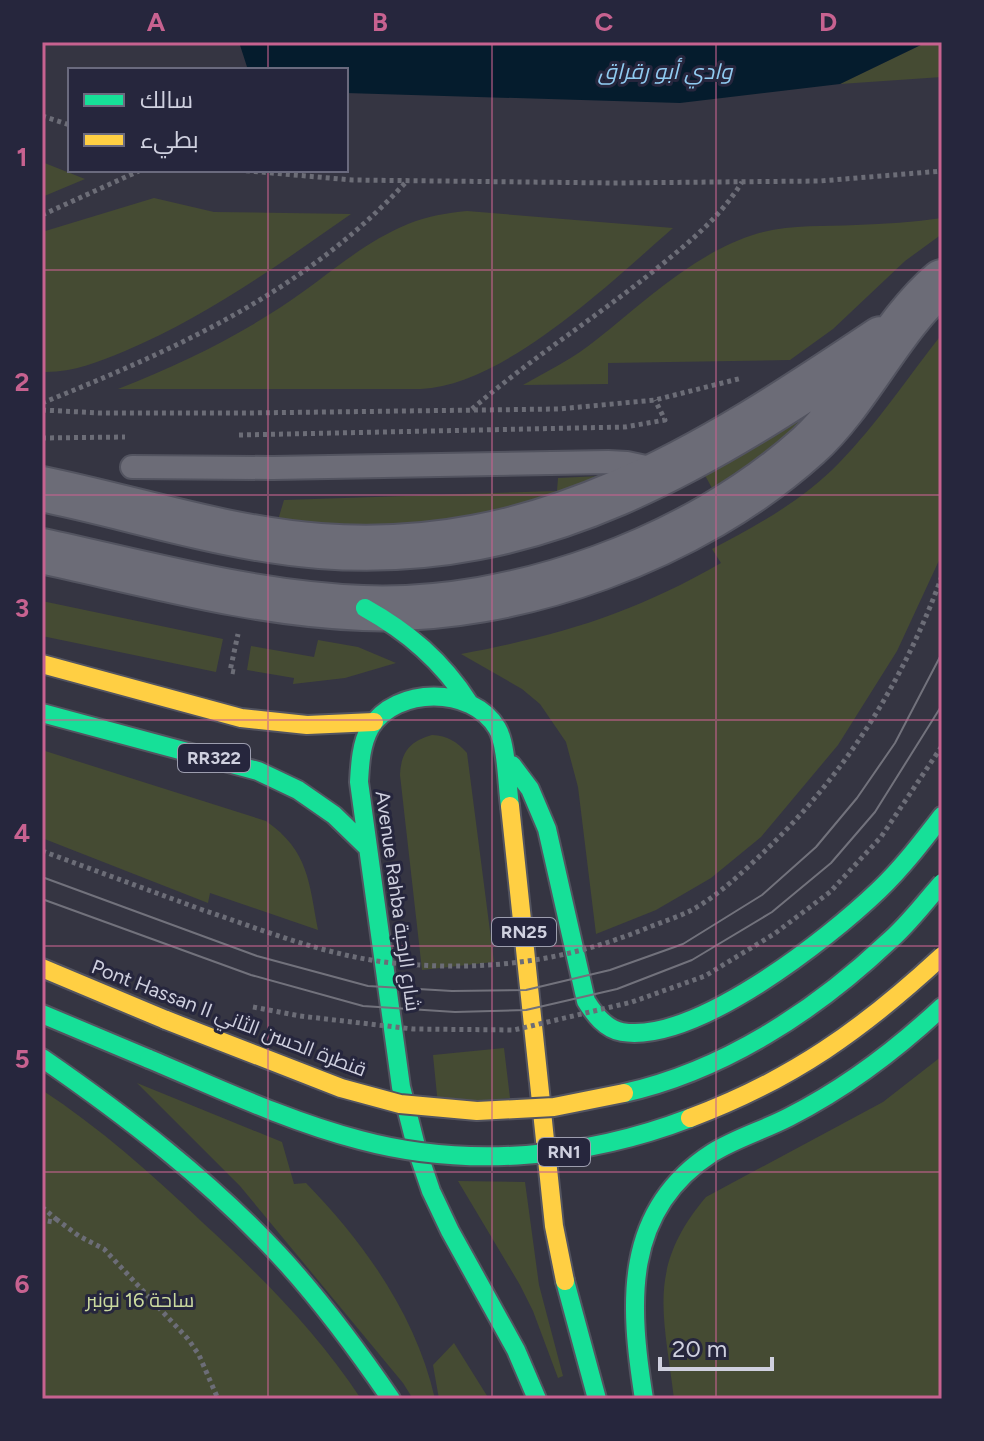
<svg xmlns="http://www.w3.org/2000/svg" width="984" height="1441" font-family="Figtree,Cairo,sans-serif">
<rect width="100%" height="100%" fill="#353542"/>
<path fill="#454b33" d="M927 42H942V77L840 84Z
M42 162 85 179 42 197Z
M154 198 214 212 351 214C278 265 208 316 125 351 98 362 72 373 42 372V232Z
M467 211 673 228C611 282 505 385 421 389H118C176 366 229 341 281 307 323 280 361 243 408 224 427 216 447 213 467 211Z
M942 218V234L905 261 833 329 790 360 608 363V384L523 385C548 371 574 358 596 340 647 300 695 252 759 233 791 224 824 227 856 225 885 224 914 222 942 218Z
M942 334V554L897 651 838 745 761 837 711 878 656 910 596 934 578 787 566 742 540 704 522 689 461 654C561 635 632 614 721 563L712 549C758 525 803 500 839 463 877 424 908 377 942 334Z
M798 415 804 423 783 442 713 490 701 468Z
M600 476 581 488 498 516 366 530 278 520 284 500 557 491 558 478Z
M42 601 223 639 216 672 42 636Z
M318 640 358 647 396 663 345 678 293 684 294 678 247 670 251 646 314 657Z
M432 735C448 736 456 741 467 753L494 962 422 970 400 775C401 752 410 741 432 735Z
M42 750 266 821C309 851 309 883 318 930L210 893 208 903 42 838Z
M504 1048 510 1098 438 1105 433 1055Z
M942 1056V1399H674C664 1314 646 1268 706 1197L883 1102Z
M137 1083 282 1142 294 1184 306 1183C365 1244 416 1315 435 1399H413L403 1383 240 1186Z
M42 1090C100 1128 152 1174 202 1222 261 1276 317 1332 361 1399H42Z
M458 1181 525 1182 539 1285 563 1376 558 1378 533 1311 520 1285Z
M454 1343 489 1399H439L433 1365Z"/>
<path fill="#051c2d" d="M239 42H927L840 84 680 103 346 93V70H248Z"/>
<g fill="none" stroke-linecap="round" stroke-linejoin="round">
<defs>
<path id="lane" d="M132 467 273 468 608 462 627 463 655 469"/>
<path id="street" d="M42 489C134 508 227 539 320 546 541 563 705 457 881 339
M42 551C148 574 255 604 363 608 516 614 695 548 808 446 859 400 891 325 942 282"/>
<path id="fast" d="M365 608C408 632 442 661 469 703
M42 713 258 771 298 790 334 815 366 846
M512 765 530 789 547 829 586 1001C594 1014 605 1029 622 1032 695 1044 828 939 879 890 902 868 922 842 942 816
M510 806C507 787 507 744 497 728 472 686 396 686 370 728 361 744 360 764 359 782L401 1087 417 1150 431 1191 450 1231 516 1350 537 1399
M42 1014 149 1059
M42 1058C126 1116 208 1179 278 1254 320 1299 356 1348 391 1399
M565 1281 597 1399
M644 1399C629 1305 622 1211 712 1153 736 1138 764 1130 789 1117 846 1088 896 1050 942 1007"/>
<path id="slow" d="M42 664 241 718 307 725 374 722
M510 806 554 1226 565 1281
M42 968 166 1020"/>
</defs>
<use href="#lane" stroke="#535460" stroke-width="26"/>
<use href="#street" stroke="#535460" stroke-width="48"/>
<use href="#fast" stroke="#535460" stroke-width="22"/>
<use href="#slow" stroke="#535460" stroke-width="22"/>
<path stroke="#6c6d77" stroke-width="5" stroke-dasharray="4 4" stroke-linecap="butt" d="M42 116 70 125
M238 170 352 180 613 183 820 181 942 171
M42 215 141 170
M42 403C177 349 306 291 406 182
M472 409C530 359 595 318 655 270 688 243 719 219 742 182
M42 410 100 413H248L559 409 655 400 742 378
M239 435 625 427 665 420 655 400
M42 438 125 437
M235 672 230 671 238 634
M42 851 200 909
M42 1207 56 1219 53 1222 42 1220
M56 1219 79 1236 104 1249 188 1339 199 1355 218 1399"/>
<use href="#lane" stroke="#6c6c77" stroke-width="22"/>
<use href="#street" stroke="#6c6c77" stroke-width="44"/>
<use href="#fast" stroke="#16e098" stroke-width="18"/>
<use href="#slow" stroke="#ffcf43" stroke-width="18"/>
<path stroke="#72727c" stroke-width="2" d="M42 877 257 956 368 986 452 991 526 990 610 970 683 944 762 895 816 847 857 798 895 743 942 653
M42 899 251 975 363 1006 455 1012 526 1010 617 989 692 960 772 912 831 863 875 812 942 705"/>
<defs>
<path id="fast-bridge" d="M149 1059C218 1088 287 1121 360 1140 468 1169 586 1158 690 1118
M624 1093C723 1071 815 1011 888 942 908 925 924 903 942 883"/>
<path id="slow-bridge" d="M166 1020 341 1088 400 1104 477 1111 554 1107 624 1093
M690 1118C792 1080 863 1029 942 956"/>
</defs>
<use href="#fast-bridge" stroke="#535460" stroke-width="22" stroke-linecap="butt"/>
<use href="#slow-bridge" stroke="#535460" stroke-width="22" stroke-linecap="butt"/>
<path stroke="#6c6d77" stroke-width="5" stroke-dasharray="4 4" stroke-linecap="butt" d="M200 909C266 931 334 959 404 964 491 971 566 961 647 928 662 922 678 917 692 910 719 895 745 870 767 849 847 772 904 680 942 576
M253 1007 300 1016 413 1029 514 1030 632 1002 705 976 774 934 830 892 881 837 942 746"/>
<use href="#fast-bridge" stroke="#16e098" stroke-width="18"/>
<use href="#slow-bridge" stroke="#ffcf43" stroke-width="18"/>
</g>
<path fill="none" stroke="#c76290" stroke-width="2" stroke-opacity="0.55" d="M268 42V70M492 42V1399M716 42V1399M268 170V1399M42 270H942M42 495H942M42 720H942M42 946H942M42 1172H942"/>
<g text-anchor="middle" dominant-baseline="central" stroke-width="6" stroke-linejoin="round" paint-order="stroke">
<g fill="#26263d" stroke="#9c9dae" stroke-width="2">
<rect x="178" y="744" width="72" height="28" rx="6"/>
<rect x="492" y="918" width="64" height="28" rx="6"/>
<rect x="538" y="1138" width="52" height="28" rx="6"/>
</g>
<g font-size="18" font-weight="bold" fill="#cfd0df">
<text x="214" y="758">RR322</text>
<text x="524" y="932">RN25</text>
<text x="564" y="1152">RN1</text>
</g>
<g font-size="20" fill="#cfd0df" stroke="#26263d">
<text transform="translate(398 901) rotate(82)">Avenue Rahba شارع الرحبة</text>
<text transform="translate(229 1018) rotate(21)">Pont Hassan II قنطرة الحسن الثاني</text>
</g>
<g font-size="20" fill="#cbda9f" stroke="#26263d">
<text x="140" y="1300">ساحة 16 نونبر</text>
</g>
<g font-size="22" font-style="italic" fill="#90cbf1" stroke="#26263d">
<text x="665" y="71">وادي أبو رقراق</text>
</g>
</g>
<rect width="984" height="1441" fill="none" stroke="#26263d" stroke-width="88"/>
<rect x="68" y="68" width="280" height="104" fill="#26263d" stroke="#6a6a7e" stroke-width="2"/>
<rect x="84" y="94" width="40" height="12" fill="#16e098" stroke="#6a6a7e" stroke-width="2"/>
<text x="140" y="108" font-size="24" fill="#cfd0df">سالك</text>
<rect x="84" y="134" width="40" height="12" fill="#ffcf43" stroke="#6a6a7e" stroke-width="2"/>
<text x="140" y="148" font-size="24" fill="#cfd0df">بطيء</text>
<path d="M660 1357v12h112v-12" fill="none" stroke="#cfd0df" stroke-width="4"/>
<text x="672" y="1357" font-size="24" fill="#cfd0df" stroke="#26263d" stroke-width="6" paint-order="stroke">20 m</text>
<rect x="44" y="44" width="896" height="1353" fill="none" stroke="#c76290" stroke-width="3"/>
<g font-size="26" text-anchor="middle" font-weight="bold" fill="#c76290">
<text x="156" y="31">A</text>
<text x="380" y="31">B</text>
<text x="604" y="31">C</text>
<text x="828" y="31">D</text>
<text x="22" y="166">1</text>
<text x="22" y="391">2</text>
<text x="22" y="617">3</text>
<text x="22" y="842">4</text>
<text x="22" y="1068">5</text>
<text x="22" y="1293">6</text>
</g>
</svg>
